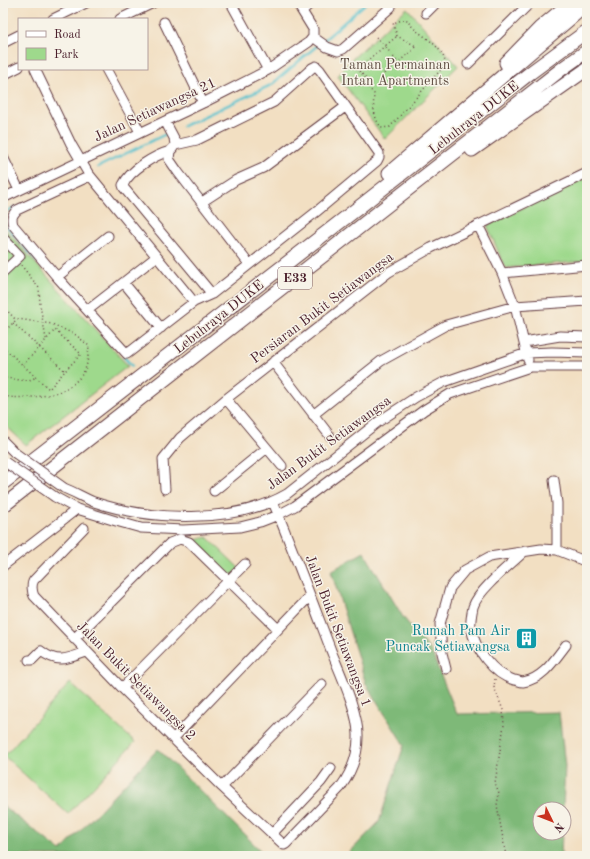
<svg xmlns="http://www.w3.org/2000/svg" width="590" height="859" font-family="'Old Standard TT',serif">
<rect width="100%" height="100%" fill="#f7f3e8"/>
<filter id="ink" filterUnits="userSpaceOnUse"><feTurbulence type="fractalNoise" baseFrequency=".025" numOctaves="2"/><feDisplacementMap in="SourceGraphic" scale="8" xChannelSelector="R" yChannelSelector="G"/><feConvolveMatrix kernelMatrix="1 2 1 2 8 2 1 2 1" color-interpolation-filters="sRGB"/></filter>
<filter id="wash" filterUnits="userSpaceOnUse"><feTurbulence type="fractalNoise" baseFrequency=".012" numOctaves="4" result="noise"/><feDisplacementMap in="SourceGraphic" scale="16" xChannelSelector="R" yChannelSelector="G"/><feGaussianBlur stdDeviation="0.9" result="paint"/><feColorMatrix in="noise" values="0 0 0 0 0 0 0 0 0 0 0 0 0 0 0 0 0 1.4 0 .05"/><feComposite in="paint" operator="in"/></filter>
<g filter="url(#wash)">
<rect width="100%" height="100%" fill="#f2dfc2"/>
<path fill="#9ed98c" stroke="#747c5c" d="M407 8 458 66 385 139 338 76 349 62Z
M587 177V261L505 268 487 225Z
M3 227 128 366 26 445 3 423Z
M207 537 240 569 228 581 189 542Z
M70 683 135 742 68 814 4 756Z"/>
<path fill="#7eb978" stroke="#646c52" d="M364 552 403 617 431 651 457 714 559 712 565 766 563 809H540V833H562L561 856H346L379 822 404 745 366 684 331 571Z
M158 749 266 856H3V806L61 851Z"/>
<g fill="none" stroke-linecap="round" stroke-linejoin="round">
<path stroke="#54c1cd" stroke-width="2.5" d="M323 41 366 3
M183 126 271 85 319 44
M98 167 166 134
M3 213 15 207
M3 222 37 261
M124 357 132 366"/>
</g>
</g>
<g filter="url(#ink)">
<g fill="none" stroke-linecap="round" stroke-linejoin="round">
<defs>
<path id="minor" d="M231 3 268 70
M302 11 311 3
M426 13 436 3
M53 19 86 3
M120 19 153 3
M164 22 203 103
M313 37 327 47 338 51 343 49 391 7
M3 43 19 35
M468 64 530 3
M35 69 71 144 88 173 194 302
M106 69 140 132
M3 75 19 67
M173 148 170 151 169 159 178 172 249 264
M170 151C155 155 130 170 123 185L124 188 212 294
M3 157 19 190
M90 176 17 210C12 215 11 218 13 225L57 277 127 354 194 302 212 294 316 212 377 161 379 157V153L320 70 316 66 312 68 274 102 197 140 175 145 174 138 165 121
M3 198 203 103 268 70 309 42 313 37V29L297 3
M202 202 236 180 263 168 345 107
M478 225 502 273 515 306 528 360
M3 238 20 256 3 272
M502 273 587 265
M57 277 108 236
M124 283 161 328
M88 310 156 257
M524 342 560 336 587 337
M273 362 330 436
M226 399 282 466
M313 415 381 361 446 325 515 306 587 301
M3 441 15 453
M554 480 557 503V550
M64 488C74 492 84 498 94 502 151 521 235 524 287 494L378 422 416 397 444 382 527 353 552 352 587 353
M165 489 163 459 180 438 226 399 389 272 431 248 587 173
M214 491 267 448
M55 497 77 509 116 521 141 528 183 530 240 527 260 522 278 515 295 506 424 410 450 394 530 367H587
M84 528 34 580C31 584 32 592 34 596L122 688 222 787 284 845 286 844 340 788C351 773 358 755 358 737 359 714 341 675 332 653 313 603 294 552 273 502
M525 551C512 563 478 590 473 607 472 612 470 622 471 628 475 649 493 674 514 680 517 680 520 682 523 682 543 679 555 659 566 645
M3 566 77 509
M74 639 170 543 180 539 189 542 278 629
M29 660H32L41 651C58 664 67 659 86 652
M446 669 442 653 440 624 450 588 465 570 489 557 541 549 557 550 587 562
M122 688 245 564
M173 739 310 596
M222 787 322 684
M272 834 321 782 331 768"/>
<path id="highway" d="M506 63 540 28 570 3
M472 150 587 69
M389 173 587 4
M3 483 358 208 530 73 587 31
M3 506 563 68 587 51"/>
</defs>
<use href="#minor" stroke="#633c42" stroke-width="11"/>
<use href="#highway" stroke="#633c42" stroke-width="15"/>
<path stroke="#633c42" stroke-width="1.5" stroke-dasharray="1 3" stroke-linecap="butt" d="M376 37 385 46 357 69 369 81V88L374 94C373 106 373 118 382 128L390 127 445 65C446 51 428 39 417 31 413 28 409 23 406 19L393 23 397 36 416 46 412 51 382 75
M396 37 385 46 398 63
M21 265 39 288 40 305 46 339
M3 306 14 318 24 320 52 324 76 335 89 346C88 355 88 366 83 373 71 391 51 396 31 397 21 397 11 399 3 395
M3 333 17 319
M3 347 49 389 65 371 13 323
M23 365 55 330 81 354 65 371
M3 375 6 378C16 379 27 383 36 377
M495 679 494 687 503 710 504 725 495 783 499 793 497 805 506 856"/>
<use href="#minor" stroke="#fff" stroke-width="9"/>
<use href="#highway" stroke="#fff" stroke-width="13"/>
<defs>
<path id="minor-bridge" d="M15 453 64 488
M5 462 55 497"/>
</defs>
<use href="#minor-bridge" stroke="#633c42" stroke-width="11" stroke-linecap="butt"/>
<use href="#minor-bridge" stroke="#fff" stroke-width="9"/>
</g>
</g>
<defs>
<symbol id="building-square" viewBox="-11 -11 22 22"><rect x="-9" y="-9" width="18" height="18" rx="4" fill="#0f9aa8" stroke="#f7f3e8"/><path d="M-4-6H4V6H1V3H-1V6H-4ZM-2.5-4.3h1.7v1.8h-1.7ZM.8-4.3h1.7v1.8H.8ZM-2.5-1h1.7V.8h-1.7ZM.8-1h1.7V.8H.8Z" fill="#fff"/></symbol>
</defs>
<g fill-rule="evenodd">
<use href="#building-square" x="514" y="626" width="25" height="25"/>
</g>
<g text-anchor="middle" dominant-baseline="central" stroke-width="3" stroke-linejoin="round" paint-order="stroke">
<rect fill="#f7f3e8" stroke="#7e5f64" stroke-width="1" x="278" y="267" width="34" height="22" rx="3"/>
<g font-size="13" font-weight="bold" fill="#4a1f2b">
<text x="295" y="278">E33</text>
</g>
<g font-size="14" fill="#5f4e43" stroke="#f7f3e8">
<text x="395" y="65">Taman Permainan<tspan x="395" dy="16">Intan Apartments</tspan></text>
</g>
<g font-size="14" fill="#4a1f2b" stroke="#f7f3e8">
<text transform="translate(155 110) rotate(-25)">Jalan Setiawangsa 21</text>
<text transform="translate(474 118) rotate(-38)">Lebuhraya DUKE</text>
<text transform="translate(322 308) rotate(-37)">Persiaran Bukit Setiawangsa</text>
<text transform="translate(219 317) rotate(-38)">Lebuhraya DUKE</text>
<text transform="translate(329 443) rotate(-36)">Jalan Bukit Setiawangsa</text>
<text transform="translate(338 631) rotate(69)">Jalan Bukit Setiawangsa 1</text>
<text transform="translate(136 681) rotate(45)">Jalan Bukit Setiawangsa 2</text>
</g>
<g font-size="14" fill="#0d838f" stroke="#f7f3e8" text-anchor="end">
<text x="510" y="631">Rumah Pam Air<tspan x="510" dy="16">Puncak Setiawangsa</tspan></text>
</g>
</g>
<rect width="590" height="859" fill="none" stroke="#f7f3e8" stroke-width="16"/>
<rect x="18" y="18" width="130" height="52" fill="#f7f3e8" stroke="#b29e9c"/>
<rect x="26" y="31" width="20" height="6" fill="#ffffff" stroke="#b29e9c"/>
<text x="54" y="38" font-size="12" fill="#4a1f2b">Road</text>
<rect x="26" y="48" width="20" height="12" fill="#9ed98c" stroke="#b29e9c"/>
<text x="54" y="58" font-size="12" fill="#4a1f2b">Park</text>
<g transform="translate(552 821) rotate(133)"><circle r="19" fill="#f7f3e8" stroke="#b29e9c"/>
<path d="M0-3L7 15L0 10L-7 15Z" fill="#c8321e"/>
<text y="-6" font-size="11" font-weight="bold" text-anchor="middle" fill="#4a1f2b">N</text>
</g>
</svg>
